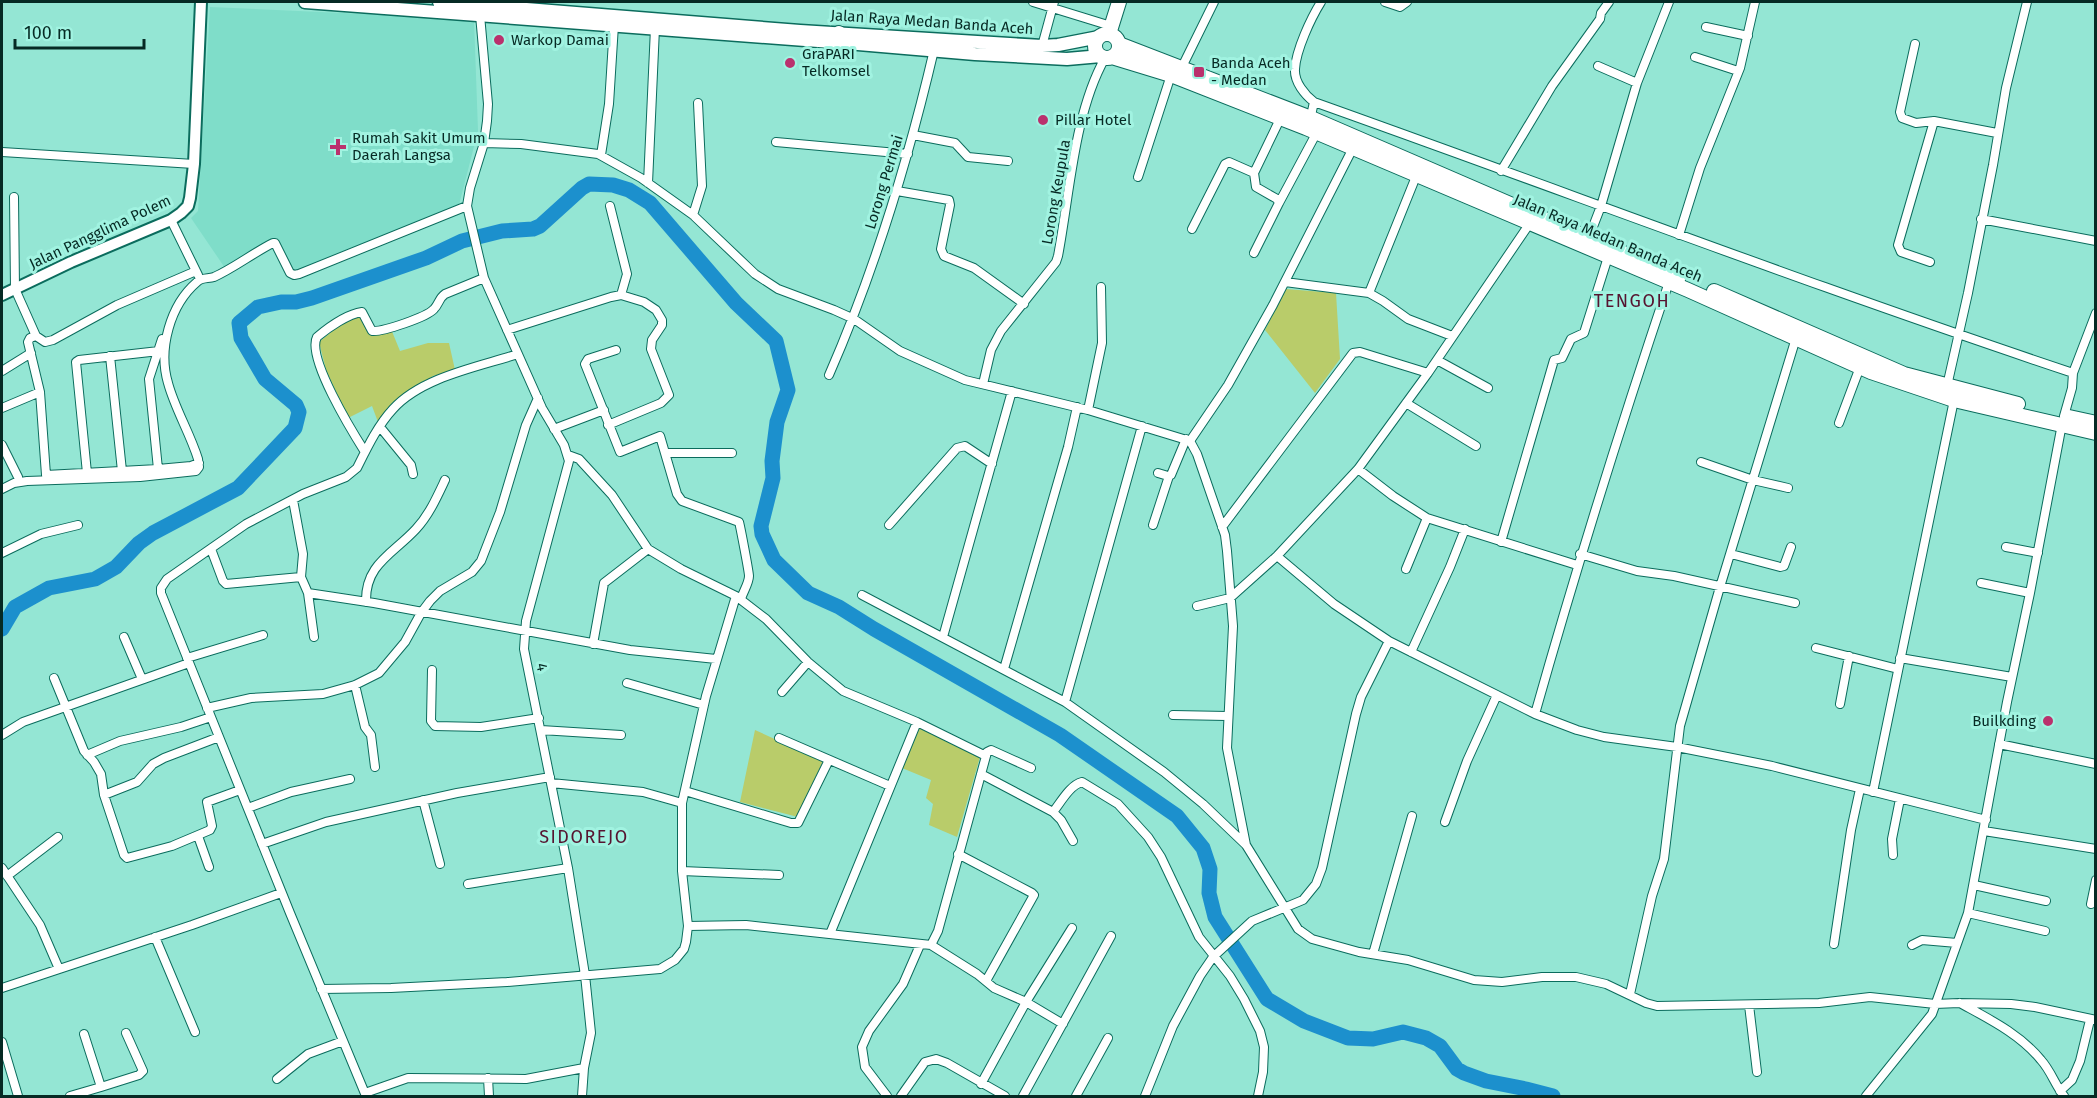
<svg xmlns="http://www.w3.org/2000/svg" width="2097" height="1098" font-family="'Fira Sans',sans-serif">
<rect width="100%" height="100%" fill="#94e6d4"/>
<path fill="#7fddc9" d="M210 7 474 19 478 131 459 205 429 220 295 272 292 270 276 238 225 268 191 218 198 211Z"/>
<path fill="#b9cc6a" d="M1286 289 1336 293 1340 359 1315 393 1265 330Z
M362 313 370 334 391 329 400 351 428 343H449L455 370 433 376 392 403 378 422 372 406 348 418 326 370 319 342 346 320Z
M918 727 980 757 957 837 929 825 933 804 926 798 931 780 902 768Z
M755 730 823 761 798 817 740 802Z"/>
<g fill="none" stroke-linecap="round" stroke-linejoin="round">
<path stroke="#1c90cd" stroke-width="15" d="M2 629 15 607 49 588 95 579 116 567 139 543 153 533 238 488 295 428 299 412 296 405 265 379 241 338 239 323 258 307 281 302H296L312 298 426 258 462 241 502 231 533 229 540 226 582 188 589 184 613 185 629 190 650 203 736 303 776 341 788 390 777 422 772 461 773 478 761 526 762 534 774 560 808 593 839 607 874 629 1060 735 1177 816 1203 848 1210 869 1209 893 1215 917 1267 999 1304 1021 1348 1038 1373 1039 1403 1032 1426 1038 1440 1046 1457 1069 1464 1073 1486 1081 1526 1089 1553 1096"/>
<defs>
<path id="street" d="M1033 2 1111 26
M1385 2 1400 7 1407 2
M480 15 488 104 487 121 484 143 470 188 467 206 484 278 542 408 564 445 569 461 526 621 524 649 568 868 585 975 591 1033 584 1068 582 1096
M1706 27 1748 36
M1915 44 1900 112 1902 118 1916 123 1934 121 1997 133
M1042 46 1054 2
M1695 57 1738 71
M1598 66 1637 83
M1182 67 1214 2
M1314 102C1567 192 1818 288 2073 373
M1310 120 1314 102C1305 95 1294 82 1295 69 1296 50 1311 18 1321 2
M913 135 955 143 968 157 1008 161
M776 142 908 154
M484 143 521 144 598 154 641 178 693 215 755 274 778 289 834 310 854 319 900 351 965 380 1088 410 1190 441 1197 454 1225 535 1227 551 1233 626 1227 748 1246 845
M2 152 194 164
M601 155 609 104 614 25
M1501 171 1552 86 1600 19 1601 13 1609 2
M1138 177 1171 75
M648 183 655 28
M897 191 949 200 950 205 941 249 944 256 974 268 1024 304
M14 197 15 289 36 336 30 338 28 342 40 392 46 475
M1279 203 1317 132
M610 206 627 274 621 295
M693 215 702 186 698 103
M1981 219 2096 241
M171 220 198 275
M1192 229 1225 164 1229 162 1254 173 1281 117
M1679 235 1700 168 1740 68 1755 2
M1589 237 1601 206 1637 83 1669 2
M1254 253 1279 203 1277 199 1256 187 1254 173
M1930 262 1901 252 1898 245 1934 121
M1285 282 1369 293 1417 174
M1369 293 1383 301 1408 319 1452 336
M507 330 611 297 621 295 644 302 656 310 662 320V325L652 340 651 349 669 395 661 403 608 425
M36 336 45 342 53 340 117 305 196 271
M616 350 588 359 585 364 620 452 660 436 677 494 682 501 739 522C740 525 749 572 749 576 749 583 743 592 741 599
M110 356 122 471
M1437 360 1488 388
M2 371 31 353
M829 375C875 270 908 161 934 50
M983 384 991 350 1001 331 1056 262 1058 256C1070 193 1074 113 1105 58
M1947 386 1968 293 1993 165 2006 88 2027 2
M1406 403 1476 446
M2 408 40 392
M1088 410 1102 343 1101 287
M2064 416 2072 388 2073 373 2096 313
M1839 423 1860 367
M380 427 411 465 413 474
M554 429 604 410
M1190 441 1228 385 1273 305 1353 148
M2 445 18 477
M365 452C353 433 306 357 317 337 329 327 348 314 362 312L372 331C383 332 427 317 434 309 439 304 439 298 445 294L484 278
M666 453H732
M568 455 579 459 612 495 648 549 681 569 736 596 766 619 808 662 843 691 917 722 986 756 938 931 931 945 746 925 688 926
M1701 462 1753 480 1788 488
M158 469 149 379 162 339
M1358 469 1393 496 1427 518 1577 565
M87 473 76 362 79 360 159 351
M1158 473 1168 476 1171 475 1186 439
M46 475 158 469 191 466 199 463
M2 489 14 483 27 481 140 477 196 471 199 467 198 459C190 433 175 409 168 383 158 349 170 305 197 282 202 277 208 279 214 277 234 268 253 253 273 243H275L290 273 294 275 299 274 467 206
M293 500 303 554 301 577 308 593 374 603 630 650 716 659
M889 525 957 448 965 446 992 464
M1153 525 1169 476
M1222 527 1353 353 1360 352 1428 373
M1501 542 1554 360 1562 358 1571 339 1584 333 1608 257
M2006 547 2038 553
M211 549 223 581 226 584 301 577
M2 553 41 534 78 525
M1580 554 1637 571 1674 576 1795 603
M1731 554 1780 567 1784 566 1791 547
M1277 556 1334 604 1389 641 1535 714 1577 730 1604 737 1677 747 1772 766 1986 820
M1406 569 1427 518
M1981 583 2030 593
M308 593 314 637
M862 595 1065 702 1142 426
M366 602C365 564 393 554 416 529 429 515 437 497 445 480
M1197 606 1230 598 1277 556 1358 469 1428 373 1530 223
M124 637 142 679
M943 637 1012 391
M593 644 604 583 648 549
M1816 648 1898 669
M1411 652 1450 567 1465 529
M187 658 263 635
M1900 658 2012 677
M1004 669 1068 447 1077 407
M432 670 431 721 435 726 481 727 539 718
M54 678 84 751 94 762 101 774 104 795 124 855 127 858 172 846 210 830 212 826 207 802 240 790
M627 683 704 705
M355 685 365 727 371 735 375 767
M782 692 808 662
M1065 702 1164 772 1203 804 1246 845 1298 929 1312 939 1359 952 1408 960 1474 980 1502 982 1542 977H1576L1606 984 1646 1003 1657 1006 1819 1003 1870 997 1935 1004 1959 1003 2011 1004 2035 1007 2096 1020
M1840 704 1849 656
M207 708 251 698 323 694 355 685 379 673 405 642 421 613 430 601 440 591 472 572 481 561 500 512 526 425 538 398
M1535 714C1576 569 1621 425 1669 282
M1173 715 1227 716
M541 730 621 735
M2 735 23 722 189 663
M779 738 890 786
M1999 744 2096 764
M87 755 120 741 181 727 211 717
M986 756 987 752 991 750 1031 768
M981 774 1053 812 1061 820 1073 841
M551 783 643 792 682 803
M685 791 791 823H798L829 760
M1873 792 1954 400
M104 795 137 782 153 764 164 758 219 737
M423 800 440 864
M248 808 291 792 350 779
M1053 812C1061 802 1070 785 1082 782L1118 804 1148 837 1161 857 1199 937 1230 976 1244 999 1260 1031 1264 1047 1263 1072 1258 1096
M1445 822 1467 761 1497 695
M1984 831 2096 849
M198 836 209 867
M262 844 326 822 457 793 550 777
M958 854 1032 893 1034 895 986 981
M1893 855 1892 839 1900 799
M2 868 40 925 59 969
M682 871 779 875
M7 876 58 837
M468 884 568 868
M1974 885 2046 901
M2091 904 2096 880
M1968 913 2045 931
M830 934 917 722
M155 937 195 1032
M1834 944 1851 830 1860 789
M931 945 977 974 994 988 1026 1002 1063 1024
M1912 945 1922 940 1957 943
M1373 954 1412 816
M2 988 192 925 281 893
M321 989 391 988 507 982 660 969 675 960 684 949 686 942 688 926 682 871V803L706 696 736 596
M1630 994 1652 896 1664 859 1680 726 1720 587 1796 338
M1960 1003C1989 1019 2020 1034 2041 1060 2051 1071 2055 1085 2064 1096
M1749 1005 1757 1072
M2 1042 18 1096
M488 1078 489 1096
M277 1079 308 1054 343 1041
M981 1084 1026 1002 1072 928
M101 1087 139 1075 143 1071 126 1033
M2060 1091 2072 1080 2080 1061 2090 1020
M365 1093 408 1078 526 1079 584 1068
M70 1096 101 1087 84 1034
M366 1096 290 913 161 593V588L167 579 246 524 303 494 346 477 357 468C367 448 378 425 393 409 422 377 478 367 518 354
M887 1096 865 1067 862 1047 869 1031 903 984 920 945
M901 1096 925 1062 936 1059 947 1063 1005 1096
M1023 1096 1111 936
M1076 1096 1108 1038
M1145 1096 1173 1026 1200 976 1213 957 1252 921 1303 900 1316 884 1322 868 1356 714 1361 697 1389 641
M1866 1096 1932 1014 1968 913 2007 702 2030 593 2062 424"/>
<path id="secondary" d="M2 295 71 262 171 220 181 213 188 206 190 198 194 164 201 2"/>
<path id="primary" d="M305 2 858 44 975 54 1067 59 1101 56
M439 2 800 31 1042 46 1058 45 1099 37"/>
<path id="highway" d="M1095 46a12 12 0 1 1 24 0a12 12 0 1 1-24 0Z
M1109 34 1119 2
M837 43 839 33
M1119 44 1311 118 1679 277
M1112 57 1171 75 1306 128 1688 290 1871 372 1954 400 2096 433
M1714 291 1904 374 2018 404
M2069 417 2096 423"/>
</defs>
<use href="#street" stroke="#0b6c5d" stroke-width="10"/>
<use href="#secondary" stroke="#0b6c5d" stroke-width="14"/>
<use href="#primary" stroke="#0b6c5d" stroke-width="15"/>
<use href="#highway" stroke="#0b6c5d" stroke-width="16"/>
<use href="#street" stroke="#fff" stroke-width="8"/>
<use href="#secondary" stroke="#fff" stroke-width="10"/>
<use href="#primary" stroke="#fff" stroke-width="12"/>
<use href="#highway" stroke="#fff" stroke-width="14"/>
</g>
<g fill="#ba316d" stroke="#a1f3e1" stroke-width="2">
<circle cx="499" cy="40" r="6"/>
<circle cx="790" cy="63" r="6"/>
<rect x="1193" y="66" width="12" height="12" rx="3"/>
<circle cx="1043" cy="120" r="6"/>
<path d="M335 138h6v6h6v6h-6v6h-6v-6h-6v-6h6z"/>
<circle cx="2048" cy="721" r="6"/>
</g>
<g text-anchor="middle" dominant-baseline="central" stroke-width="6" stroke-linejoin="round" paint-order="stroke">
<g font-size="15" fill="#062a24" stroke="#a1f3e1">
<text transform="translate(932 22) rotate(4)">Jalan Raya Medan Banda Aceh</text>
<text transform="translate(884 182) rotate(-73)">Lorong Permai</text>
<text transform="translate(1056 192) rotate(-80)">Lorong Keupula</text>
<text transform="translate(100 232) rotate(-25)">Jalan Pangglima Polem</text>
<text transform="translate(1608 238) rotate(23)">Jalan Raya Medan Banda Aceh</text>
<text transform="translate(542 667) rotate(78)">4</text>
</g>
<g font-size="15" fill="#062a24" stroke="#a1f3e1" text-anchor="start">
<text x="511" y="40">Warkop Damai</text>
<text x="802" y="54">GraPARI<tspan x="802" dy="17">Telkomsel</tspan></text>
<text x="1211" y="63">Banda Aceh<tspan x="1211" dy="17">- Medan</tspan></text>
<text x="1055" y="120">Pillar Hotel</text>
<text x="352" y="138">Rumah Sakit Umum<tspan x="352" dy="17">Daerah Langsa</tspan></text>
<text x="2036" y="721" text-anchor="end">Builkding</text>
</g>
<g font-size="18" letter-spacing="1.5" fill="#561430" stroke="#a1f3e1">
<text x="1632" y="301">TENGOH</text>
<text x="584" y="837">SIDOREJO</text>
</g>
</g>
<rect width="2097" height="1098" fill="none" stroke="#062a24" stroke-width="6"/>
<path d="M15 39v9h129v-9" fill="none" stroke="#062a24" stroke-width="3"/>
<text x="24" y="39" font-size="18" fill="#062a24" stroke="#a1f3e1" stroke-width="4.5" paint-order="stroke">100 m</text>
</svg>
